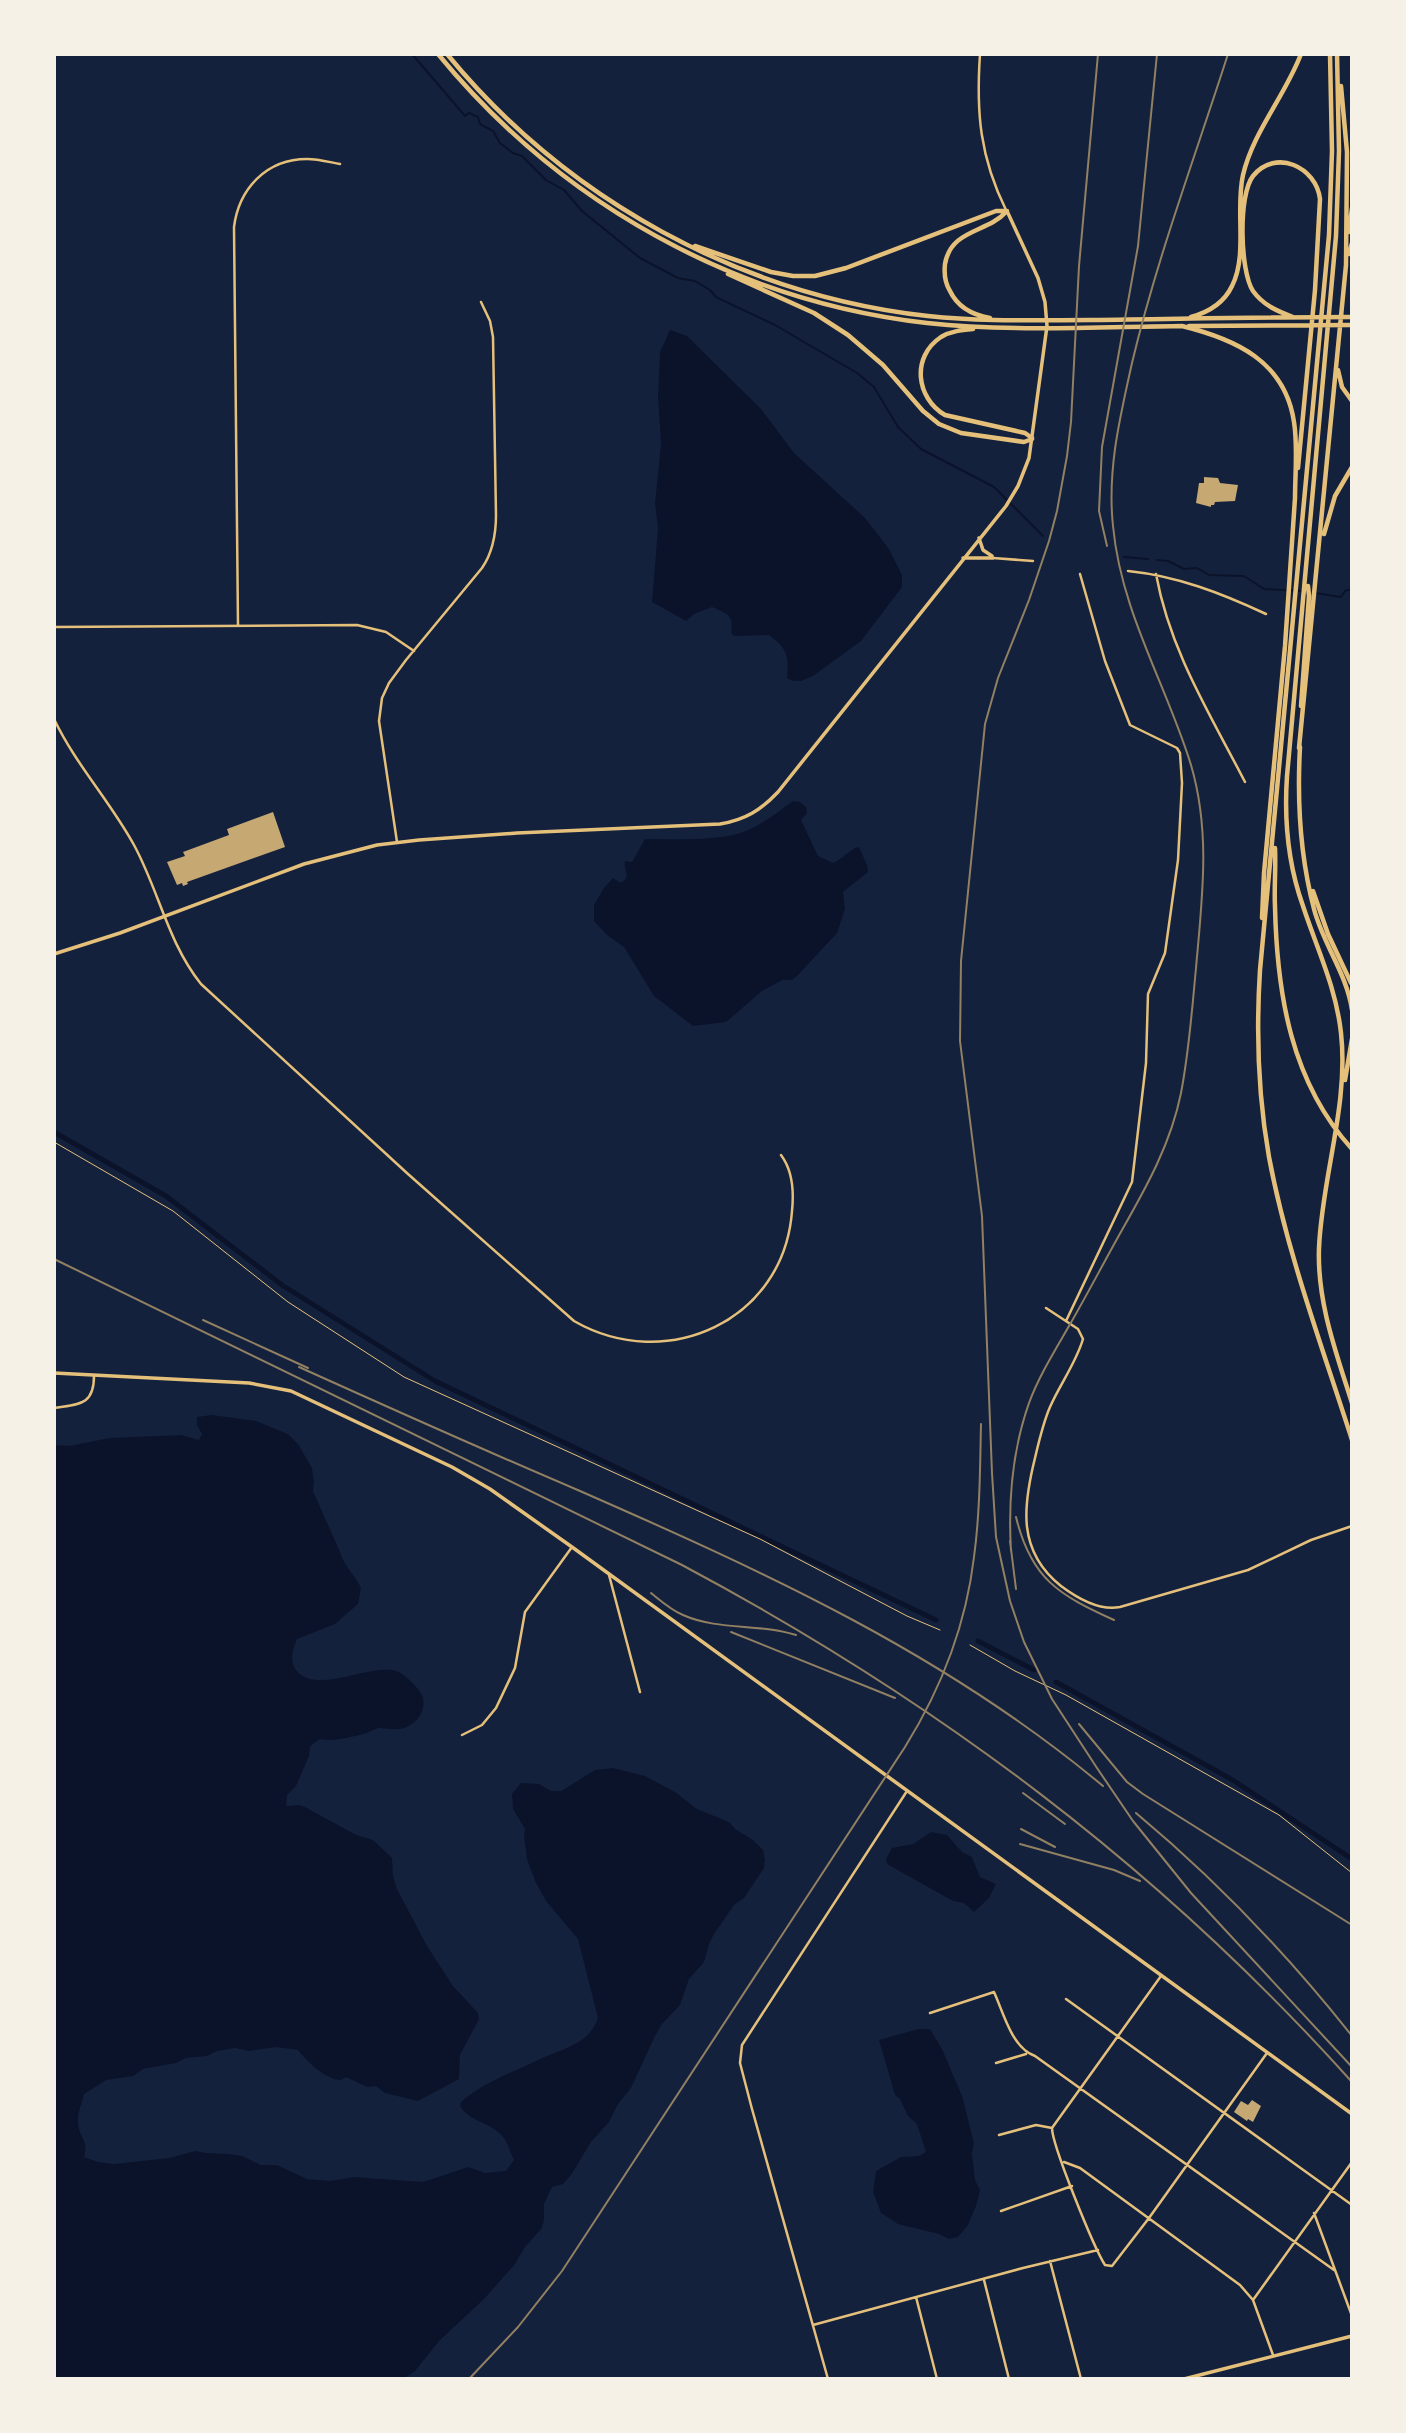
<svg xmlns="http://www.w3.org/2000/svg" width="1406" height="2433" font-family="'Fira Sans',sans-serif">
<rect width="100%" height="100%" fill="#14213d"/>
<path fill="#0b132b" d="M670 330 687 336 761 409 794 453 865 518 889 549 902 575V587L861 641 813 676 801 681H793L787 678C789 654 787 649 769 635L734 636 731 633C734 614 727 614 712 607L694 614 686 621 652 602 658 528 655 503 661 444 658 398 660 352Z
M793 801 800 802 806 807 807 813 801 820 818 856 833 863C843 859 849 849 859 847L867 865 868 872 843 892 845 909 837 933 798 975 792 980H782L762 991 726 1022 693 1026 654 996 624 947 607 935 594 921V905L604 888 613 878 621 883C632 875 623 871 625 861L632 862 645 839C671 839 717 841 740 833 760 827 776 813 793 801Z
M212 1415 256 1421 288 1434 298 1444 312 1468 314 1482 313 1491 340 1552C344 1566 355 1575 361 1588L358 1604 335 1624 297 1639C293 1648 289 1661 296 1670 315 1695 367 1665 393 1670 402 1671 421 1689 423 1698 426 1713 415 1726 400 1729 393 1730 386 1728 379 1728 374 1729 370 1732 364 1734 355 1736 342 1739 333 1740 328 1741 323 1738 318 1740 315 1742 312 1745 310 1747L309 1756 296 1786 287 1795 286 1806 299 1805 305 1807 356 1835 373 1840 392 1858 393 1876 397 1889 427 1946 453 1986 478 2013 479 2019 460 2055 459 2079 418 2101 385 2093 376 2086 367 2087 346 2077 341 2080C326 2080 306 2061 298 2050L276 2047 249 2051 235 2048 217 2051 207 2056 186 2058 176 2063 143 2069 133 2076 106 2080 84 2094C82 2104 77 2113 78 2123 79 2138 89 2140 84 2157L98 2162 114 2164 169 2158 195 2151 206 2153 228 2154 242 2156 261 2165H277L307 2179 330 2181 354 2177 423 2182 468 2167 485 2173 506 2171 514 2160C508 2149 509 2141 498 2132 486 2122 468 2120 460 2106L461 2102C482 2083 513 2072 538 2060 561 2049 589 2045 598 2018L578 1939 546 1901 535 1881 527 1859 524 1837 525 1829 513 1809 512 1794 521 1783 539 1784 551 1791H561L595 1770 613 1768 645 1776 675 1792 697 1809 729 1822 735 1829 753 1840 763 1850 765 1860 764 1868 744 1898 734 1905 714 1934 709 1944 704 1962 689 1979 680 2005 662 2024 655 2036 631 2088 618 2104 609 2122 591 2142 571 2175 563 2184 552 2187 544 2204V2219L542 2228 525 2247 515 2264 484 2299 439 2341 415 2371 403 2379H54V1445L70 1446 109 1438 181 1435 199 1440 202 1434 197 1425V1417Z
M931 1832 947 1835 962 1852 972 1857 980 1877 996 1884 989 1898 974 1912 964 1903 953 1901 887 1864 886 1859 892 1848 913 1844Z
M918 2029H930L942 2049 962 2096 974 2143 972 2154 975 2180 980 2190 976 2206 968 2225 958 2237 949 2239 939 2234 898 2224 881 2213 873 2192 876 2171 901 2157 919 2156 926 2152 917 2124 908 2116 900 2099 895 2095 879 2040Z"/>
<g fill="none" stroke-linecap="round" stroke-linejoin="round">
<path stroke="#0b132b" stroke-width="2" d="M412 54 465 116 469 113 478 117 480 124 493 131 500 143 513 153 522 156 546 180 564 190 582 211 640 258 678 278 695 281 710 290 716 297 775 325 857 373 874 387 898 427 921 449 994 487 1043 536
M1124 557 1148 559
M1157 560 1168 561 1184 569 1197 568 1209 575 1244 576 1264 589 1302 591
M1315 593 1341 597 1345 591 1352 589"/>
<path stroke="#0b132b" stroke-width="5" d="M54 1132 166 1196 282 1285 435 1381 936 1620
M978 1641 1034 1670
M1056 1682 1231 1779 1352 1859"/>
</g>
<path fill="#c6a872" d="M1204 477 1218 478 1220 483 1238 485 1235 501 1215 502 1214 505H1211V507L1196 503 1199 483H1204Z
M273 812 285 847 187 882 188 884 183 886 182 883 177 885 167 862 185 856 183 852 229 835 227 829Z
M1252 2100 1261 2106 1253 2122 1248 2119 1247 2121 1234 2112 1241 2101 1248 2105Z"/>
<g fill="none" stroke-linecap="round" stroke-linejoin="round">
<path stroke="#e5c07b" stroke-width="1" d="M54 1142 173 1211 288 1302 404 1377 760 1539 907 1616 940 1630
M970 1645 1015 1671 1066 1695 1279 1815 1352 1873"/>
<path stroke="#e5c07b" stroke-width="2.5" d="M993 558 1033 561
M1128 571C1177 576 1221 593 1266 614
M1156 574C1170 651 1210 714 1245 782
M238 625 234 227C239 188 267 159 307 159 318 159 329 162 340 164
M54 627 357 625 386 632 414 651
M54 719C76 765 110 801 134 845 159 891 168 943 201 984L408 1174 574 1321C666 1374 784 1321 792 1211 794 1192 793 1171 781 1155
M397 842 379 721 382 698 389 683 406 660 482 568C493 552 496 535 496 515L493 337 490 321 481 302
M1046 1308 1078 1329 1083 1339C1076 1363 1060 1384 1050 1407 1043 1423 1039 1441 1035 1458 1023 1506 1017 1551 1061 1586 1077 1598 1100 1611 1120 1607L1248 1570 1311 1540 1352 1526
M1066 1321 1132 1182 1146 1063 1148 994 1165 953 1178 860 1182 783 1180 753 1177 748 1130 725 1105 661 1080 574
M54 1408C78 1404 94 1406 94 1376
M609 1575 640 1692
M462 1735 482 1725 496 1708 515 1668 525 1612 572 1547
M1066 1999 1352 2205
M930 2013 994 1992C1004 2014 1012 2048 1035 2056L1334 2270
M996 2063 1026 2054
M1052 2128C1052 2145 1094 2248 1105 2265L1112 2266 1149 2218 1267 2053
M1052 2128 1161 1976
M999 2135 1036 2125 1052 2128
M1064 2162 1080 2168 1240 2285 1253 2300 1273 2355
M1001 2211 1072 2186
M1314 2213 1352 2316
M1050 2261 1081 2379
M984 2280 1009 2379
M916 2297 937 2379
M1253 2300 1352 2162
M813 2325 1023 2268 1098 2250
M828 2379 752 2109 740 2063 742 2045 907 1791"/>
<path stroke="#e5c07b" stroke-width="2.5" d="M980 54C976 113 980 157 1006 210"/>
<path stroke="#e5c07b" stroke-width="3.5" d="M979 538 983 550 992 556
M963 558H993
M54 954 120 933 304 864 377 845 419 840 517 833 720 824C745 820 761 810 778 792L1006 506 1018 486 1029 458 1047 326 1045 302 1038 278 1007 211
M54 1373 249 1383 291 1391 452 1467 490 1489 572 1547 1352 2114
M1184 2379 1352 2336"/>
<path stroke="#e5c07b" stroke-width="4.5" d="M438 54C560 203 735 301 927 323 1011 332 1097 327 1182 326 1235 339 1285 361 1294 422 1298 447 1295 473 1295 499
M447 54C567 200 741 295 928 316 983 322 1037 320 1092 320 1179 319 1265 317 1352 317
M1330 54 1332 151 1329 235 1260 970C1256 1033 1258 1095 1269 1157 1287 1253 1322 1346 1352 1440
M1337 54 1339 151 1336 236 1287 776C1284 820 1288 864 1303 906 1317 949 1336 987 1341 1033 1349 1105 1322 1176 1319 1248 1317 1302 1336 1352 1352 1403
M1349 232 1352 208
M695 246 771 272 793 276H815L846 268 996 211H1007
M1349 254 1352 243
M728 274 814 313 848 335 883 365 923 411 939 424 961 433 1024 442 1032 439
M1191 317C1209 312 1224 303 1232 286 1248 255 1235 209 1243 175 1253 132 1285 96 1301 54
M1293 317C1277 311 1263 305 1253 291 1240 271 1238 195 1253 176 1276 148 1316 167 1320 199L1315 290 1298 468
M990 318C973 315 958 308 950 291 945 283 944 273 945 264 951 229 987 233 1006 212
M1189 326 1352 325
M973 329C962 330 951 331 941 337 911 357 916 398 945 415L1025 433 1032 438
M1338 370 1342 387 1352 401
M1324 534 1335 496 1352 467
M1301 706 1309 596 1308 586
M1300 747C1297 801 1300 856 1314 909 1323 944 1347 974 1352 1010
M1299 748 1346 265 1347 152 1341 86
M1275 848C1276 867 1274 887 1275 907 1277 994 1291 1082 1352 1149
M1313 891 1328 934 1351 983
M1262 918 1264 873 1285 646 1295 498
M1345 1080 1352 1039"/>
<path stroke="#918062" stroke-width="2" d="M1098 54 1079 266 1071 422 1067 456 1057 511 1049 541 1029 600 998 678 985 724 961 961 960 1041 982 1216 992 1473 996 1537 1010 1601 1024 1642 1052 1699 1097 1768 1133 1821 1191 1893 1352 2067
M1107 546 1099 511 1102 447 1138 246 1157 54
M54 1259 682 1565C937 1701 1159 1867 1352 2082
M203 1320 308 1368
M299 1367C392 1409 486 1451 580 1491 767 1573 945 1654 1103 1786
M1016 1517C1031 1579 1059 1595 1114 1620
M1010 1541 1016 1589
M1011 1551C1008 1500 1012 1451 1029 1403 1039 1376 1054 1352 1069 1326 1087 1295 1104 1262 1122 1230 1147 1186 1171 1143 1181 1093 1189 1052 1192 1010 1196 968 1202 899 1211 833 1191 765 1166 684 1121 612 1113 526 1107 470 1120 417 1132 363 1157 258 1195 157 1228 54
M651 1593C661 1601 671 1610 683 1615 719 1631 759 1623 796 1635
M731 1632 895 1698
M1079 1724 1127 1782 1143 1794 1352 1925
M1023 1793 1065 1824
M1136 1813C1215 1879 1288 1955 1352 2036
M1021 1829 1055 1847
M1020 1844 1114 1870 1140 1881
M469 2379 518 2327 562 2271 905 1747C941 1689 966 1625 974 1557 980 1513 980 1468 981 1424"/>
</g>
<rect width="1406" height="2433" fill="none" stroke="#f6f1e7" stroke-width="112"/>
</svg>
